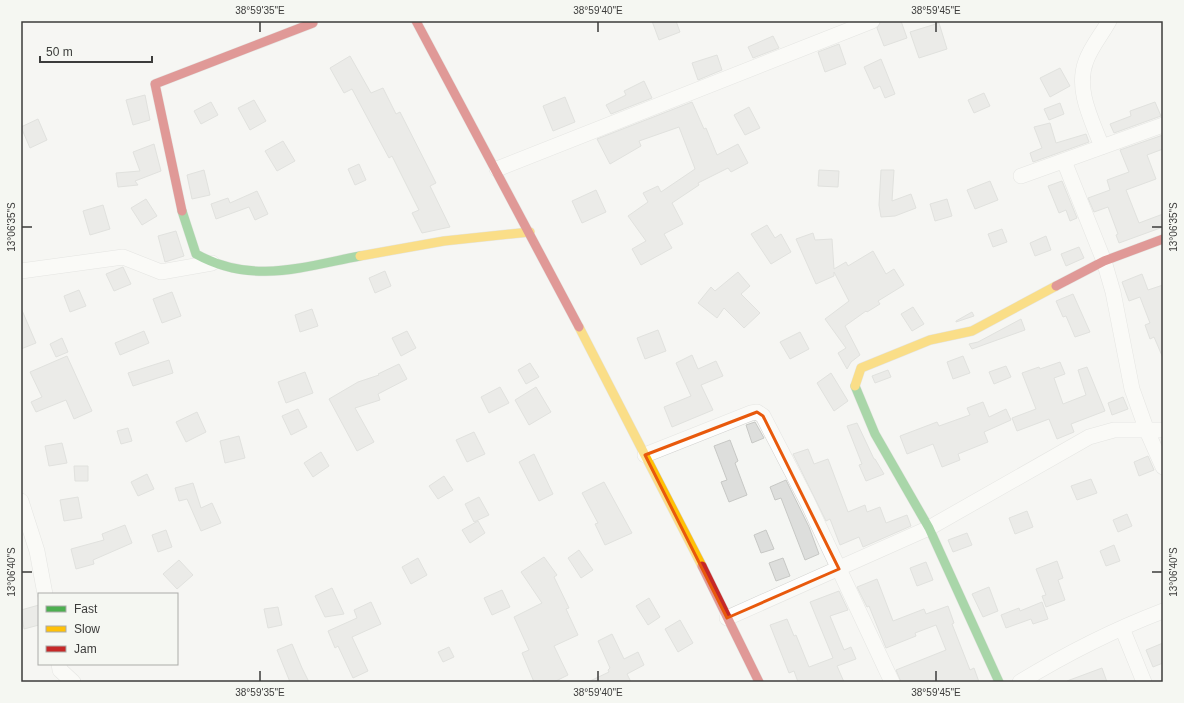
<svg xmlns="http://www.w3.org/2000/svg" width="1184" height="703" font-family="Arial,sans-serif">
<rect width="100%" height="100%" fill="#f5f6f3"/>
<path fill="#dddedc" stroke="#c7c8c5" d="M652 21H676L680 32 659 40Z
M881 21H901L907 38 884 46 877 28Z
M939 23 947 49 919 58 910 32Z
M773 36 779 48 753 58 748 47Z
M839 44 846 64 825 72 818 52Z
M717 55 722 70 698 80 692 63Z
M350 56 371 93 383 88 396 114 400 112 436 183 430 186 450 227 422 233 412 213 419 210 392 156 389 158 352 89 344 93 330 68Z
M881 59 895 94 885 98 880 86 874 89 864 67Z
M1060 68 1070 86 1050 97 1040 78Z
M644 81 652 98 611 114 606 105 626 95 624 91Z
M984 93 990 106 974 113 968 100Z
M145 95 150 120 133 125 126 100Z
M565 97 575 122 553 131 543 106Z
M254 100 266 121 250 130 238 108Z
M211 102 218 115 201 124 194 111Z
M692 102 704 129 706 128 717 155 738 144 748 163 731 172 728 168 698 183 699 185 672 203 683 224 664 234 672 248 641 265 632 249 646 241 628 216 648 202 643 193 658 186 661 192 695 169 694 166 679 127 639 141 641 146 610 164 597 139Z
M1155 102 1161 116 1114 133 1110 124 1131 116 1130 111Z
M1060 103 1064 114 1049 120 1044 109Z
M749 107 760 128 745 135 734 115Z
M38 119 47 140 30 148 21 127Z
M1050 123 1056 143 1086 134 1089 142 1033 162 1030 153 1042 148 1034 127Z
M1163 135V149L1147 155 1156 179 1126 190 1139 223 1163 214V227L1119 243 1116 235 1118 234 1108 207 1094 212 1088 198 1110 190 1107 180 1129 172 1120 150Z
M283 141 295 161 277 171 265 151Z
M154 144 161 171 135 181 138 185 118 187 116 173 140 171 133 152Z
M359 164 366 180 355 185 348 169Z
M204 170 210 195 192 199 187 175Z
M819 170 839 171 838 187 818 186Z
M881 170H894L892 201 911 194 916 208 895 216 881 217 879 205Z
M990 181 998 200 975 209 967 190Z
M1062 181 1077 218 1070 221 1066 210 1059 213 1048 186Z
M596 190 606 212 582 223 572 201Z
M257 191 268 214 255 220 249 207 216 219 211 204 228 198 230 203Z
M146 199 157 216 142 225 131 208Z
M947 199 952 216 935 221 930 204Z
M103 205 110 229 90 235 83 211Z
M767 225 775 238 781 234 791 252 771 264 751 234Z
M1002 229 1007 242 993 247 988 234Z
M176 231 184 256 165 262 158 236Z
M813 233 815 240 832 239 834 269 846 262 848 266 873 251 886 274 894 269 904 285 878 301 880 304 867 312 866 311 845 326 860 355 851 362 847 369 838 353 846 348 825 319 849 301 834 272V276L816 284 796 239Z
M1046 236 1051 250 1035 256 1030 243Z
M1079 247 1084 258 1066 266 1061 254Z
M123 267 131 284 114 291 106 274Z
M385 271 391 286 375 293 369 278Z
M738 272 750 286 741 294 760 313 744 328 724 308 717 318 698 303 711 287 715 291Z
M1142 274 1148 290 1163 285V358L1154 337 1150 339 1145 325 1150 323 1140 297 1129 301 1122 282Z
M79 290 86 306 70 312 64 296Z
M172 292 181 316 162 323 153 299Z
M1073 294 1090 332 1075 337 1066 316 1063 317 1056 301Z
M913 307 924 324 912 331 901 314Z
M21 308 36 343 21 349Z
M312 309 318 326 300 332 295 315Z
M972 312 974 316 956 322V321Z
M1021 319 1025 330 972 349 969 344 978 342Z
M658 330 666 351 645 359 637 338Z
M144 331 149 343 120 355 115 343Z
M407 331 416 348 401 356 392 338Z
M800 332 809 349 790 359 780 342Z
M62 338 68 352 56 357 50 344Z
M692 355 698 369 716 361 723 376 701 385 713 410 672 427 664 407 691 396 676 363Z
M67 356 92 411 74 419 66 400 36 412 31 402 42 397 30 372Z
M963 356 970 373 953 379 947 362Z
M169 360 173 373 133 386 128 373Z
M1060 362 1065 374 1054 378 1063 404 1086 395 1078 370 1087 367 1105 411 1071 424 1074 432 1057 439 1049 419 1017 431 1012 418 1036 409 1022 373 1039 367 1040 369Z
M530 363 539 377 526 384 518 370Z
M399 364 407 379 378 394 380 400 355 408 374 442 357 451 329 399 358 382 379 375 378 374Z
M1006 366 1011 377 994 384 989 372Z
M888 370 891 377 875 383 872 376Z
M305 372 313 393 286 403 278 382Z
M831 373 848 401 834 411 817 383Z
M500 387 509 403 489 413 481 397Z
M536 387 551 412 529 425 515 400Z
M1123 397 1128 409 1112 415 1108 403Z
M983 402 989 417 1006 409 1011 420 984 432 988 442 958 454 960 460 942 467 933 444 907 454 900 436 937 422 939 426 970 415 967 408Z
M298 409 307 427 291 435 282 416Z
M197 412 206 432 186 442 176 422Z
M755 422 764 438 752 443 746 425Z
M857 423 874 459H875L884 474 866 481 859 465 862 464 847 426Z
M128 428 132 441 121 444 117 431Z
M474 432 485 454 467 462 456 440Z
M239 436 245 458 225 463 220 441Z
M730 440 738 461 735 463 747 495 729 502 721 482 727 480 714 446Z
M62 443 67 463 49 466 45 446Z
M808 449 814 464 828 459 848 512 865 505 867 512 880 507 886 523 907 515 911 526 863 547 859 537 840 545 830 519 826 521 793 454Z
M321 452 329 466 313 477 304 463Z
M534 454 553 494 539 501 519 462Z
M1148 456 1154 470 1139 476 1134 462Z
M74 466H88V481H75Z
M147 474 154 489 138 496 131 482Z
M444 476 453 490 438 499 429 486Z
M1091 479 1097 493 1077 500 1071 486Z
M786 480 809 527 819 554 805 560 781 498 775 500 770 487Z
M604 482 632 533 605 545 595 524 598 523 582 493Z
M193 483 201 508 212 503 221 523 201 531 187 499 179 501 175 488Z
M78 497 82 518 64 521 60 500Z
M479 497 489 515 474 522 465 504Z
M1027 511 1033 527 1015 534 1009 518Z
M1127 514 1132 526 1118 532 1113 520Z
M478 521 485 533 470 543 462 530Z
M125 525 132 543 93 560 94 564 76 569 71 549 104 540 102 534Z
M166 530 172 547 158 552 152 535Z
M766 530 774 549 761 553 754 535Z
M967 533 972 545 953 552 948 540Z
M1114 545 1120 561 1106 566 1100 551Z
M579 550 593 570 581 578 568 558Z
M544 557 557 575 554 577 569 608 566 609 578 635 554 646 568 675 554 682H534L522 653 529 650 514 617 542 603 521 572Z
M418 558 427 575 411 584 402 567Z
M783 558 790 576 776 581 769 563Z
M179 560 193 575 177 589 163 574Z
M1057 561 1063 578 1058 580 1065 600 1046 607 1042 596 1046 595 1036 569Z
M926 562 933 580 917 586 910 568Z
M877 579 893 621 924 609 926 614 948 606 954 623 952 624 970 670 974 668 979 682H901L896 670 946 650 936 625 915 633 916 636 886 648 869 606 867 607 857 587Z
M989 587 998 611 983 617 972 594Z
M332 588 344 614 325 617 315 596Z
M502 590 510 607 492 615 484 598Z
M839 591 848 610 830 616 844 650 851 647 856 659 837 666 844 682H798L794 671 789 673 770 625 787 619 794 636 796 635 809 667 833 658 810 602Z
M649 598 660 617 648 625 636 606Z
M371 602 381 624 352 637 368 671 353 678 338 646 335 648 328 631 357 618 354 610Z
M1042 602 1048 619 1033 624 1031 619 1006 628 1001 615 1019 608 1020 611Z
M39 605V625L24 629 21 610Z
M278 607 282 625 268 628 264 609Z
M680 620 693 643 678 652 665 629Z
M612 634 624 659 638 652 644 665 627 674 631 682H588L609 672 608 670 610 668 598 641Z
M1163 643V663L1153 667 1146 650Z
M292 644 302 668 309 682H290L277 650Z
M449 647 454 657 443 662 438 652Z
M1102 668 1107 682H1067V681Z"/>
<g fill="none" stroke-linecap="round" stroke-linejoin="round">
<defs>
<path id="street" d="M1102 147C1092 120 1075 90 1086 61 1091 47 1102 34 1109 21
M1064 161 1104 261 1113 292 1132 389 1147 431 1163 467
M497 169 872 21
M1021 176 1163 125
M21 271 123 257 161 272 212 263
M645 455 751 413 757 412 763 416 807 501 892 682
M21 501 37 551 45 594
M727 618 929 528 1089 437 1114 430H1163
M1122 628 1144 682
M59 664 60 670 73 682
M1020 682C1066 654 1113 630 1163 611"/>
<path id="fast" d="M182 211 196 254C252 285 302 267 360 256
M855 386 875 434 929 528 999 682"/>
<path id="slow" d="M360 256 444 241 530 232
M579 327 702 566
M855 386 861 368 930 340 972 331 1056 286"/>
<path id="jam" d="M416 21 579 327
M182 211 155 84 313 23
M1056 286 1104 261 1163 239
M702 566 759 682"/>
</defs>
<use href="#street" stroke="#d1d1cf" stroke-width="16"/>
<use href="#fast" stroke="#d1d1cf" stroke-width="10"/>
<use href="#slow" stroke="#d1d1cf" stroke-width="10"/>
<use href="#jam" stroke="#d1d1cf" stroke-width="10"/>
<use href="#street" stroke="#fefefd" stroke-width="15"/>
<use href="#fast" stroke="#4caf50" stroke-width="9"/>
<use href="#slow" stroke="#ffc107" stroke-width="9"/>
<use href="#jam" stroke="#c62828" stroke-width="9"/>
</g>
<path d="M0 0H1184V703H0ZM757 412 763 416 839 569 727 618 645 455Z" fill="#f5f6f3" fill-opacity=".55" fill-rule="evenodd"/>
<path fill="none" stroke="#e8590c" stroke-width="3" stroke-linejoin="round" d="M757 412 763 416 839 569 727 618 645 455Z"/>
<path fill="none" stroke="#3c3c3b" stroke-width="1.5" d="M260 22V32M598 22V32M936 22V32M22 227H32M1152 227H1162M22 572H32M1152 572H1162M260 671V681M598 671V681M936 671V681"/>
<rect width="1184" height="703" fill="none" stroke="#f5f7f2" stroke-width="44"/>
<rect x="38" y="593" width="140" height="72" fill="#f5f7f2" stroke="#abaca9"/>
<rect x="46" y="606" width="20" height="6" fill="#4caf50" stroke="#abaca9"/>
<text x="74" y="613" font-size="12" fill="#3c3c3b">Fast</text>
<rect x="46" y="626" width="20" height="6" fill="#ffc107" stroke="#abaca9"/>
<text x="74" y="633" font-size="12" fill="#3c3c3b">Slow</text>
<rect x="46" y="646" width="20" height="6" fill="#c62828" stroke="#abaca9"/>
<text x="74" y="653" font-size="12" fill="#3c3c3b">Jam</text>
<path d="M40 56v6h112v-6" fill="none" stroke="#3c3c3b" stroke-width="2"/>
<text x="46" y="56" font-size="12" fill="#3c3c3b" stroke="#f5f7f2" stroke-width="3" paint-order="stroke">50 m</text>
<rect x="22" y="22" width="1140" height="659" fill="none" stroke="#3c3c3b" stroke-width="1.5"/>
<g font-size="10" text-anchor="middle" fill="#3c3c3b">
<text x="260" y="14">38°59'35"E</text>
<text x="598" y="14">38°59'40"E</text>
<text x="936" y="14">38°59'45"E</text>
<text transform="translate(11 227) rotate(-90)" y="4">13°06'35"S</text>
<text transform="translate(1173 227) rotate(-90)" y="4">13°06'35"S</text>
<text transform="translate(11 572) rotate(-90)" y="4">13°06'40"S</text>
<text transform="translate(1173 572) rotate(-90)" y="4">13°06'40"S</text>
<text x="260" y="696">38°59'35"E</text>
<text x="598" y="696">38°59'40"E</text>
<text x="936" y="696">38°59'45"E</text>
</g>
</svg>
